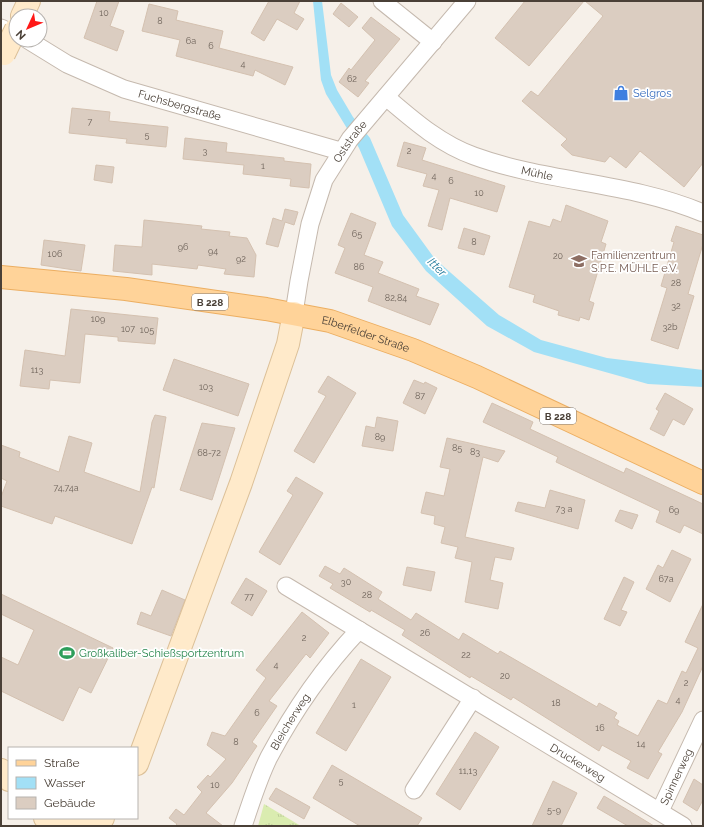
<svg xmlns="http://www.w3.org/2000/svg" width="704" height="827" font-family="Raleway,sans-serif">
<defs>
<pattern id="park-tufts" width="24" height="20" patternUnits="userSpaceOnUse"><rect width="24" height="20" fill="#daecb0"/><path d="M3 7l-1-3M5 7V3M7 7l1-3M15 17l-1-3M17 17v-4M19 17l1-3" fill="none" stroke="#bdcb98"/></pattern>
</defs>
<rect width="100%" height="100%" fill="#f6f0e9"/>
<path fill="url(#park-tufts)" d="M264 804 301 826H258Z"/>
<path fill="#a2e0f6" d="M313 1H322L331 75 337 90 353 117 370 138 403 215 435 259 499 315 541 340 607 358 703 370V387L648 384 534 352 487 326 426 271 392 226 359 148 326 94 321 80Z"/>
<path fill="#dbcdc1" stroke="#d4c1b0" d="M97 1H119L110 26 124 31 117 51 84 38Z
M269 1H300L294 13 304 19 297 30 277 19 264 41 251 33Z
M525 1H584L529 66 495 38Z
M585 1H703V163L684 187 640 151 626 168 610 156 605 162 572 155 561 145 567 139 522 101 531 91 538 96 603 16Z
M341 3 358 17 349 27 333 14Z
M149 4 178 11 176 20 223 31 219 48 293 67 285 85 255 70 253 76 176 56 180 40 142 31Z
M371 17 400 39 365 81 369 83 358 97 339 82 349 68 351 70 375 40 362 28Z
M72 108 110 112 109 121 168 127 166 147 126 143 127 139 69 133Z
M185 138 227 143 226 152 284 158V161L311 164 309 188 290 186 291 179 243 174 244 165 183 159Z
M404 142 426 148 422 160 505 186 497 212 450 198 442 230 428 226 439 190 423 186 427 174 397 166Z
M96 165 114 167 112 183 94 180Z
M566 205 608 221 601 242 606 244 589 301 594 303 589 320 580 317 579 321 558 315 559 311 533 302 535 295 509 287 529 221 550 227 553 219 561 222Z
M285 209 298 212 294 225 285 222 278 247 266 244 273 218 282 221Z
M351 213 376 223 364 255 383 262 378 273 419 289 416 296 439 304 430 325 368 301 373 287 335 273 345 248 338 245Z
M144 220 202 226 201 229 230 232 229 236 247 238 256 255 254 277 224 274 226 269 198 265 197 269 152 264V275L113 271 115 245 142 247Z
M676 226 703 235V244L688 294 694 296 678 349 651 340 667 288 661 286 674 242 671 241Z
M464 228 490 236 484 255 458 248Z
M44 240 85 245 81 271 41 265Z
M71 309 158 318 155 344 118 341V337L85 334 80 383 50 380 49 389 20 386 25 350 65 356Z
M174 359 249 384 238 416 163 390Z
M328 376 356 393 314 463 294 451 326 396 318 392Z
M414 380 424 384 425 382 437 388 425 414 403 403Z
M665 393 693 409 684 425 673 419 664 436 650 429 659 411 656 409Z
M492 403 533 422 530 429 624 473 626 468 703 504V534L684 525 680 533 656 522 660 511 556 462 558 457 483 422Z
M155 415 166 417 154 488 152 487 132 544 55 516 52 524 1 506V497L7 481 1 478V445L20 452 19 457 59 472 69 436 92 443 84 472 140 492 152 422Z
M377 417 398 421 393 451 362 446 366 426 375 428Z
M202 423 235 428 212 500 180 490Z
M447 438 505 451 498 462 483 457 465 537 514 548 511 560 495 557 490 580 503 583 498 609 465 602 472 562 455 558 458 547 441 543 445 527 434 524 435 516 421 513 426 492 444 496 450 469 440 467Z
M296 477 323 493 280 565 259 552 293 495 287 491Z
M550 490 585 500 578 529 515 511 518 502 545 508Z
M620 510 638 515 632 529 615 521Z
M672 550 691 559 670 602 646 589 658 565 663 568Z
M325 566 340 574 344 568 382 592 378 599 411 620 416 613 459 640 463 633 498 654 500 651 597 707 599 703 617 713 614 718 619 721 617 725 638 736 658 700 667 704 682 671 686 673 698 648 685 642 703 604V666L682 712 658 752 662 754 648 779 627 768 631 761 602 745 599 751 513 697 511 700 471 676 470 678 402 635 405 630 371 610 370 612 330 588 333 584 319 576Z
M407 567 435 572 431 591 403 585Z
M624 577 634 582 621 610 627 612 620 626 604 619Z
M246 578 267 591 252 616 231 603Z
M162 590 185 600 171 636 137 624 141 612 151 616Z
M1 594 113 648 91 693 79 687 63 721 1 691V657L18 665 34 630 1 614Z
M302 612 329 633 310 658 306 654 269 701 277 706 252 742 257 746 232 783 206 813 223 826H175L177 824 169 818 176 809 184 815 202 792 197 787 208 775 210 777 226 759 207 745 212 732 225 736 266 678 256 670Z
M361 659 391 677 346 751 316 733Z
M475 732 499 747 460 810 436 794Z
M332 765 422 818 417 826H360L313 798Z
M694 779 703 785V800L697 811 683 802Z
M553 781 577 793 561 826H532Z
M276 788 310 807 304 819 269 799Z
M604 796 626 809 654 826H628L597 808Z"/>
<g fill="none" stroke-linecap="round" stroke-linejoin="round">
<defs>
<g id="street">
<path d="M382 1 433 42"/>
<path d="M1 28 16 35"/>
<path id="s1" d="M28 40 67 64 124 89 340 151"/>
<path id="s2" d="M386 97C413 120 440 144 474 156 548 183 630 182 703 213"/>
<path id="s3" d="M294 313 299 281 310 224 324 180 350 139 467 1"/>
<path id="s4" d="M286 586 683 826"/>
<path d="M414 790 473 698"/>
<path id="s5" d="M660 811 703 720"/>
<path id="s6" d="M243 826C251 803 258 779 269 757 293 712 324 667 359 630"/>
</g>
<path id="secondary" d="M22 16 29 1
M137 764 241 483 288 344 294 313
M1 770 9 780
M45 818 68 826
M73 826H82L103 818"/>
<g id="primary">
<path id="s7" d="M1 277 126 289 266 309 330 321 413 350 477 377 703 483"/>
</g>
</defs>
<use href="#street" stroke="#c5b9ae" stroke-width="19"/>
<use href="#secondary" stroke="#dcc098" stroke-width="24"/>
<use href="#primary" stroke="#ecae61" stroke-width="24"/>
<use href="#street" stroke="#fff" stroke-width="17"/>
<use href="#secondary" stroke="#ffeaca" stroke-width="22"/>
<use href="#primary" stroke="#ffd399" stroke-width="22"/>
<defs>
<path id="secondary-bridge" d="M4 54 16 29"/>
</defs>
<use href="#secondary-bridge" stroke="#dcc098" stroke-width="24" stroke-linecap="butt"/>
<use href="#secondary-bridge" stroke="#ffeaca" stroke-width="22"/>
</g>
<defs>
<symbol id="shop-bare" viewBox="-9 -9 18 18"><path d="M-5-2.5h2.3a2.7 3.5 0 0 1 5.4 0H5L5.5 6h-11ZM-1.5-2.5h3a1.5 2.3 0 0 0-3 0Z" fill="#3f7fe0" stroke="#fff" stroke-width="2.5" paint-order="stroke"/></symbol>
<symbol id="school-bare" viewBox="-9 -9 18 18"><path d="M0-5L7-2L0 1L-7-2ZM-4 1L0 2.5L4 1V4Q0 6-4 4Z" fill="#8d6e63" stroke="#fff" stroke-width="2.5" paint-order="stroke"/></symbol>
<symbol id="stadium-bare" viewBox="-9 -9 18 18"><path d="M0-5a6.5 5 0 1 0 0 10a6.5 5 0 1 0 0-10ZM-3.5-1.8h7v3.6h-7Z" fill="#2e9e5b" stroke="#fff" stroke-width="2.5" paint-order="stroke"/></symbol>
</defs>
<g fill-rule="evenodd">
<use href="#shop-bare" x="610" y="82" width="22" height="22"/>
<use href="#school-bare" x="568" y="250" width="22" height="22"/>
<use href="#stadium-bare" x="56" y="642" width="22" height="22"/>
</g>
<g text-anchor="middle" dominant-baseline="central" stroke-width="3.5" stroke-linejoin="round" paint-order="stroke">
<g font-size="9" fill="#6e635a">
<text x="104" y="13">10</text>
<text x="160" y="21">8</text>
<text x="191" y="41">6a</text>
<text x="211" y="46">6</text>
<text x="243" y="64">4</text>
<text x="352" y="79">62</text>
<text x="90" y="122">7</text>
<text x="147" y="135">5</text>
<text x="205" y="151">3</text>
<text x="409" y="151">2</text>
<text x="263" y="166">1</text>
<text x="434" y="176">4</text>
<text x="451" y="181">6</text>
<text x="479" y="193">10</text>
<text x="357" y="234">65</text>
<text x="474" y="242">8</text>
<text x="183" y="247">96</text>
<text x="213" y="251">94</text>
<text x="55" y="254">106</text>
<text x="558" y="256">20</text>
<text x="241" y="259">92</text>
<text x="359" y="267">86</text>
<text x="676" y="283">28</text>
<text x="396" y="298">82,84</text>
<text x="676" y="306">32</text>
<text x="98" y="319">109</text>
<text x="670" y="327">32b</text>
<text x="128" y="329">107</text>
<text x="147" y="330">105</text>
<text x="37" y="370">113</text>
<text x="206" y="387">103</text>
<text x="420" y="396">87</text>
<text x="380" y="437">89</text>
<text x="457" y="448">85</text>
<text x="475" y="452">83</text>
<text x="209" y="453">68-72</text>
<text x="66" y="488">74,74a</text>
<text x="564" y="509">73 a</text>
<text x="674" y="510">69</text>
<text x="666" y="579">67a</text>
<text x="346" y="582">30</text>
<text x="367" y="595">28</text>
<text x="249" y="597">77</text>
<text x="425" y="633">26</text>
<text x="304" y="638">2</text>
<text x="466" y="655">22</text>
<text x="276" y="665">4</text>
<text x="505" y="676">20</text>
<text x="686" y="683">2</text>
<text x="678" y="700">4</text>
<text x="556" y="703">18</text>
<text x="354" y="705">1</text>
<text x="257" y="713">6</text>
<text x="600" y="728">16</text>
<text x="236" y="742">8</text>
<text x="641" y="744">14</text>
<text x="468" y="771">11,13</text>
<text x="341" y="781">5</text>
<text x="215" y="785">10</text>
<text x="554" y="810">5-9</text>
</g>
<g fill="#fff" stroke="#807973" stroke-width="1">
<rect x="192" y="294" width="36" height="16" rx="3"/>
<rect x="540" y="408" width="36" height="16" rx="3"/>
</g>
<g font-size="10" font-weight="bold" fill="#4a4037">
<text x="210" y="302">B 228</text>
<text x="558" y="416">B 228</text>
</g>
<g font-size="11" fill="#366cbe" stroke="#fff" text-anchor="start">
<text x="633" y="93">Selgros</text>
</g>
<g font-size="11" fill="#4a4037" stroke="#fff">
<text stroke="none"><textPath href="#s1" startOffset="166">Fuchsbergstraße</textPath></text>
<text stroke="none"><textPath href="#s3" startOffset="183">Oststraße</textPath></text>
<text stroke="none"><textPath href="#s2" startOffset="172">Mühle</textPath></text>
<text stroke="none"><textPath href="#s7" startOffset="370">Elberfelder Straße</textPath></text>
<text stroke="none"><textPath href="#s6" startOffset="115">Bleicherweg</textPath></text>
<text stroke="none"><textPath href="#s4" startOffset="341">Druckerweg</textPath></text>
<text stroke="none"><textPath href="#s5" startOffset="38">Spinnerweg</textPath></text>
</g>
<g font-size="11" fill="#785e54" stroke="#fff" text-anchor="start">
<text x="591" y="255">Familienzentrum<tspan x="591" dy="13">S.P.E. MÜHLE e.V.</tspan></text>
</g>
<g font-size="11" fill="#27864d" stroke="#fff" text-anchor="start">
<text x="79" y="653">Großkaliber-Schießsportzentrum</text>
</g>
<g font-size="12" font-style="italic" fill="#237b9c" stroke="#fff">
<text transform="translate(437 267) rotate(45)">Itter</text>
</g>
</g>
<rect width="704" height="827" fill="none" stroke="#4a4037" stroke-width="4"/>
<rect x="8" y="747" width="130" height="72" fill="#ffffff" stroke="#b7b3af"/>
<rect x="16" y="760" width="20" height="6" fill="#ffd399" stroke="#b7b3af"/>
<text x="44" y="767" font-size="12" fill="#4a4037">Straße</text>
<rect x="16" y="777" width="20" height="12" fill="#a2e0f6" stroke="#b7b3af"/>
<text x="44" y="787" font-size="12" fill="#4a4037">Wasser</text>
<rect x="16" y="797" width="20" height="12" fill="#dbcdc1" stroke="#b7b3af"/>
<text x="44" y="807" font-size="12" fill="#4a4037">Gebäude</text>
<g transform="translate(28 28) rotate(226)"><circle r="19" fill="#ffffff" stroke="#b7b3af"/>
<path d="M0-3L7 15L0 10L-7 15Z" fill="#ff1817"/>
<text y="-6" font-size="11" font-weight="bold" text-anchor="middle" fill="#4a4037">N</text>
</g>
</svg>
